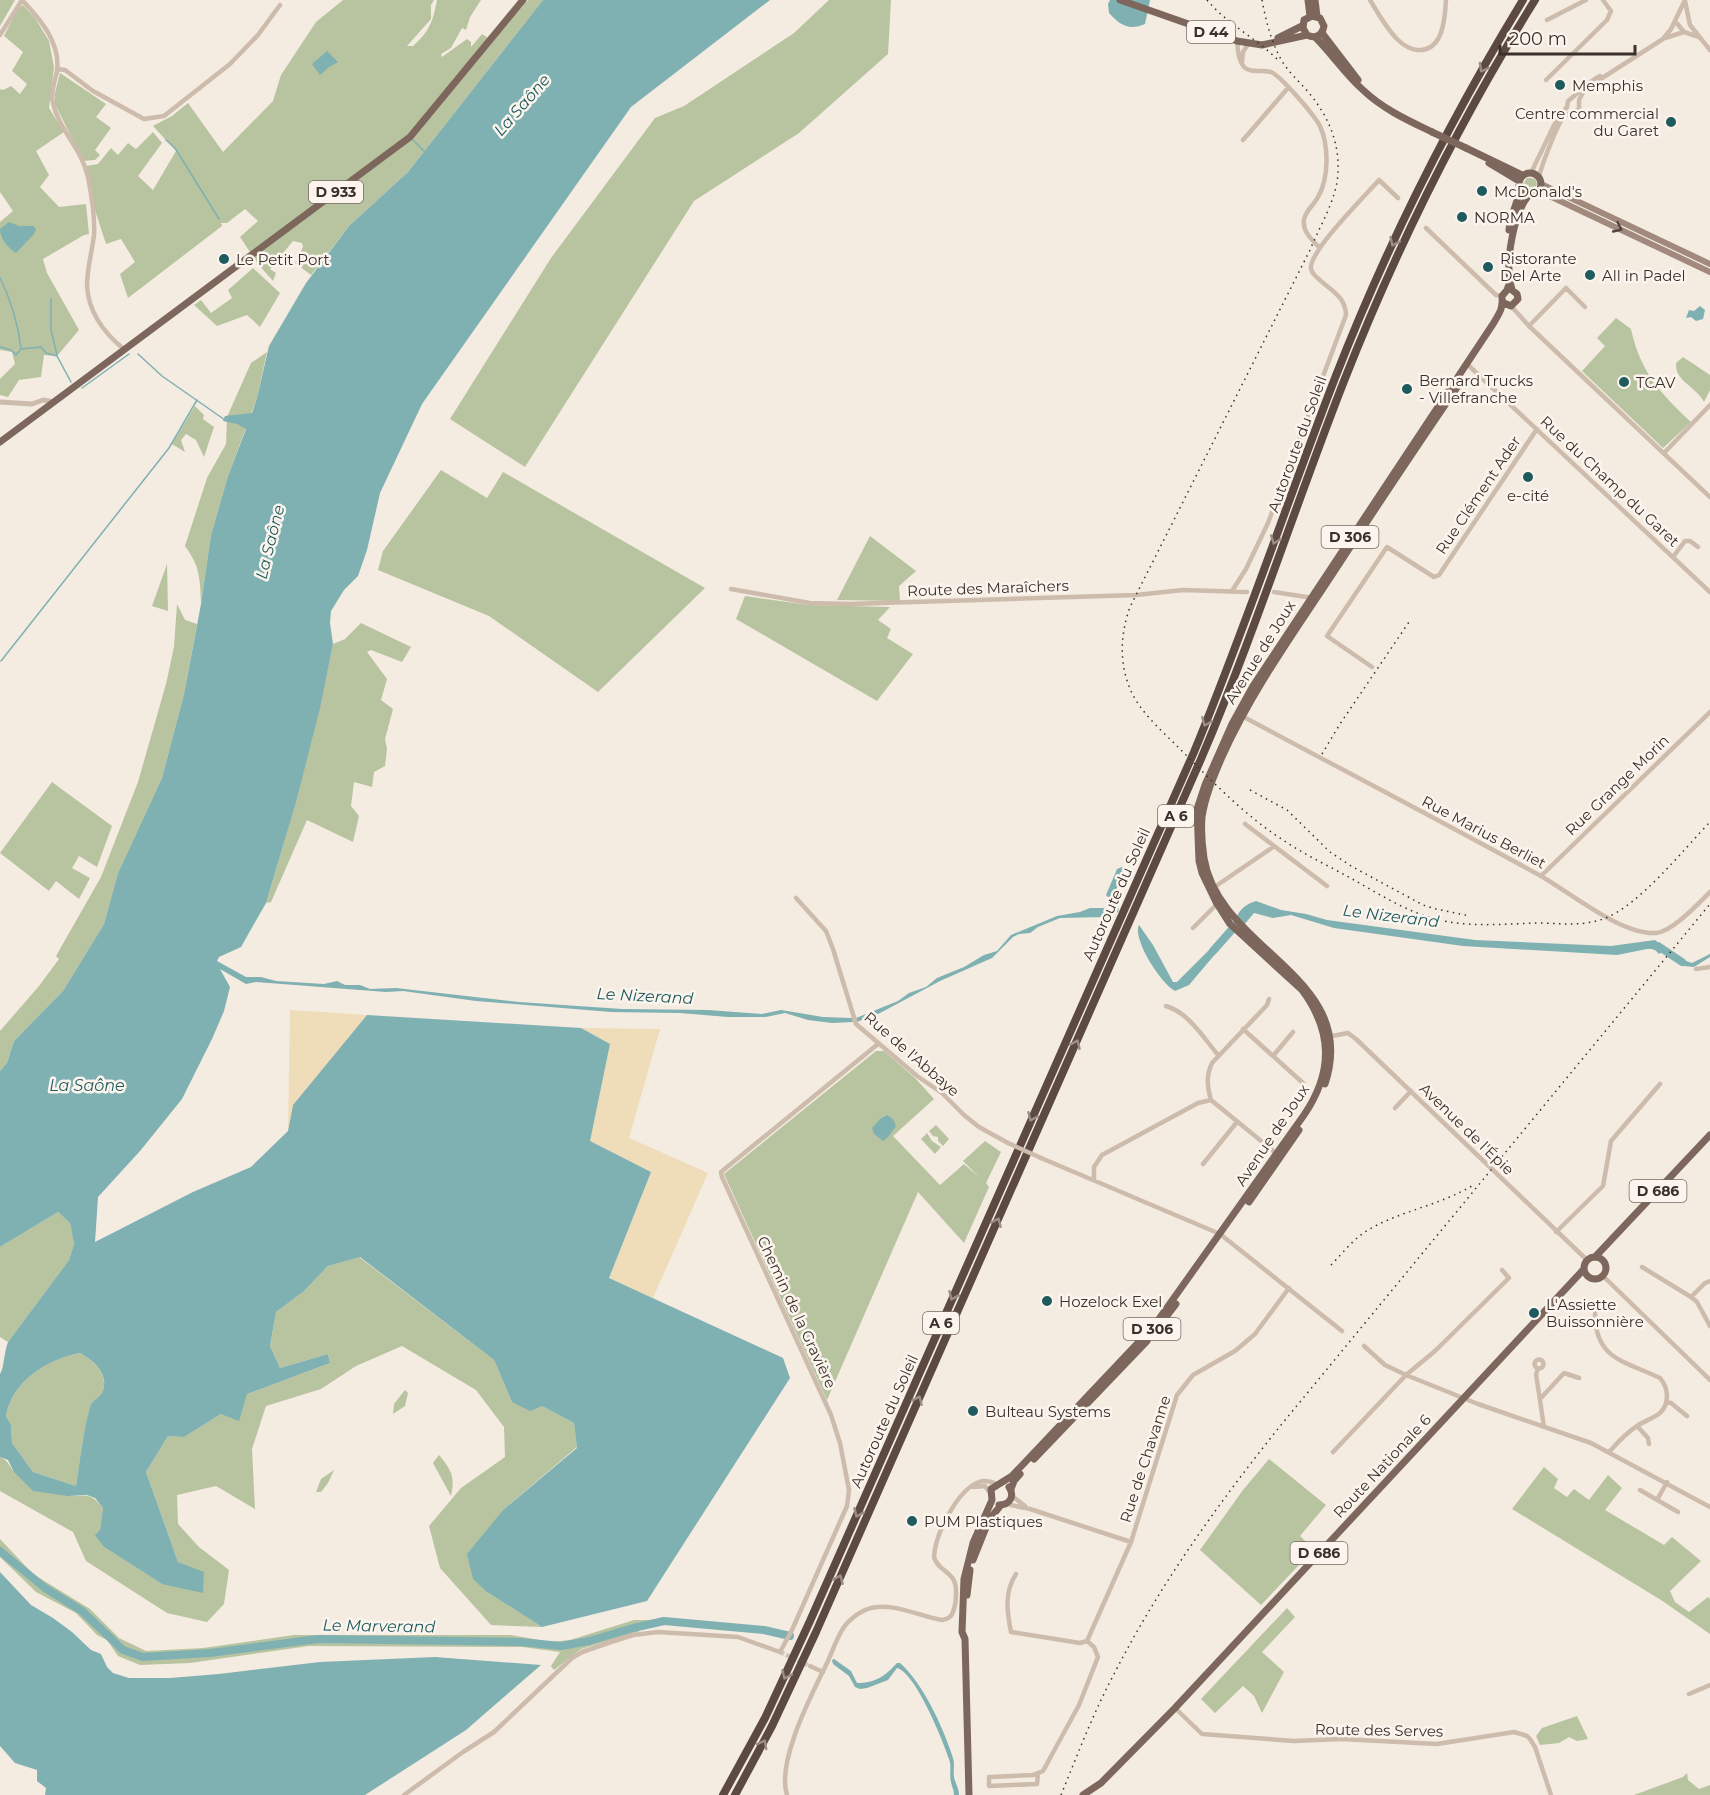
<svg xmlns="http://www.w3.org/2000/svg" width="1710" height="1795" font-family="Montserrat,sans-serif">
<rect width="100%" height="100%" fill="#f4ebe1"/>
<path fill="#b8c4a0" d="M0 0H15L0 26Z
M343 0H434L431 5V19L407 46H413C430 31 433 21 437 0H481L470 17 466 30 462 28 451 48 441 54 442 57 467 39 471 42V47L482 34 493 41 528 0H543L408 172 349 226 311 275 295 263 303 247 302 243 293 241 270 269 276 273 273 281 258 264 240 237 258 221 245 209 227 223H221L222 226 128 298 120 274 135 262 121 239 106 244 92 201 86 166 98 164 111 148 118 155 128 143 136 149 153 132 162 143 138 176 153 190 176 151 153 126 172 116 188 103 223 152 273 101 281 75 316 22Z
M829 0H891L888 54 799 133 694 201 525 467 450 419 551 258 655 118 684 106 794 33Z
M23 5 35 18 49 41 54 67 49 108 64 132 36 151 49 175 40 187 59 207 86 204 89 234 84 235 43 259 47 273 79 330 57 356 44 355 41 377 19 380 8 397 0 395V379L15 364 12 352 0 350V222L13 211 0 192V89L3 90 11 86 20 94 27 84 12 71 23 52 4 36 18 8Z
M60 73 106 104 96 117 111 128 95 150 100 155 95 160 83 161 55 104V93Z
M1531 178 1535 179 1537 184 1534 190 1530 191 1524 188 1523 184 1527 178Z
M253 268 280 293 260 327 247 315 217 326 194 305 201 300 211 313 232 298 228 290Z
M1616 318 1631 329C1640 371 1660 393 1691 422L1663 448 1582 371 1605 346 1597 338Z
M267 352 257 398 228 476 211 535 201 604C200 579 200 566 185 546L207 478 226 444 227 417 251 363Z
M1683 357 1710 375V390L1704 402C1697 387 1675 382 1676 363Z
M195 406 204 415 203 419 214 427 204 457 196 440 186 434 181 440 185 452 172 444Z
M441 470 487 498 503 472 705 588 598 692 489 616 378 570 383 551Z
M870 536 916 571 899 586 900 601 837 600Z
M167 564 168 611 152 606Z
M745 596 809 605 890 607 878 620 891 629 887 638 913 654 877 701 736 619Z
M177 604 185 620 197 624 184 694 162 778 118 873 104 924 63 991 14 1041 7 1063 0 1071V1031L39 986 59 959 56 956 101 877 138 782 166 684 174 647Z
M361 623 411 647 402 662 371 650 367 652 387 679 381 700 393 709 385 739 387 749 385 766 374 772 372 787 354 782 351 806 359 816 353 842 307 820 271 902 266 903C292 817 315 732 333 644L345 639Z
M52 782 112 826 97 867 79 856 72 868 90 878 79 899 56 881 49 891 0 853Z
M876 1051H884L916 1079 934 1099 893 1136 940 1185 964 1164 979 1177 963 1161 985 1141 1001 1152 986 1183 989 1187 964 1243 918 1192 827 1400 724 1174Z
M936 1125 949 1139 943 1146 938 1141V1137L933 1136 929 1131Z
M927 1133 932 1141 941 1147 935 1154 921 1139Z
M58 1212 70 1223 74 1244 69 1260 8 1342 0 1337V1247Z
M359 1257 494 1360 512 1402 542 1406 574 1423 577 1447 504 1509 487 1592 542 1627 491 1625 440 1568 429 1526 461 1488 505 1457 504 1427 476 1390 402 1346 356 1366 321 1389 266 1406 252 1449 255 1509 216 1486 177 1495 178 1524 199 1547 229 1570 224 1604 207 1622 167 1613 86 1561 73 1532 0 1491V1457C10 1461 9 1468 16 1473 31 1481 50 1489 65 1494 84 1501 86 1487 103 1508L100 1530 104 1547 162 1584 178 1562 146 1472 168 1436 184 1437 221 1414 247 1394 330 1363 328 1354 280 1368 270 1346 276 1312 303 1292 328 1266Z
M80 1353C91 1359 102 1368 104 1381 106 1398 93 1397 90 1408 83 1432 80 1460 76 1486L33 1472 12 1443 11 1425 6 1416C12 1381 48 1359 80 1353Z
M405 1390 408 1393 405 1406 393 1414 394 1404Z
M439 1455C452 1471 455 1476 451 1496L433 1463Z
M1269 1459 1326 1505 1300 1536 1314 1549 1261 1605 1200 1550 1243 1490Z
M1544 1467 1558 1479 1554 1488 1567 1497 1574 1489 1589 1500 1608 1475 1622 1488 1605 1510 1664 1545 1672 1537 1701 1561 1670 1591 1675 1602 1689 1612 1708 1597 1710 1599V1634L1661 1600 1512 1509Z
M334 1470 328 1483 321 1492H316L321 1479Z
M0 1539 33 1574 90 1609 119 1638 146 1651 203 1648 294 1635H511L551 1642 570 1640 634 1620H652L638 1632 581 1649 554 1670 551 1666 560 1652 522 1647 309 1646 190 1663 140 1665 118 1656 107 1640 97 1635 76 1613 36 1592 0 1557Z
M1287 1608 1295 1617 1262 1652 1284 1672 1262 1713 1254 1696 1243 1686 1215 1713 1201 1699Z
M1577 1716 1588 1739 1577 1741 1569 1737 1559 1743 1540 1745 1536 1736 1542 1728Z
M1687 1773 1688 1780 1699 1789 1710 1785V1795H1634L1683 1777Z"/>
<path fill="#efdcb8" d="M290 1010 367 1015 293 1105 288 1131Z
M581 1028 660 1029 629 1138 708 1173 653 1298 609 1278 651 1172 589 1141 610 1044Z"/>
<path fill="#7fb0b2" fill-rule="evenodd" d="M543 0H770L631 107 422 404 380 493 367 550 358 576 344 590 331 611 330 623 333 644 320 708 296 802 266 903 241 947 219 957 217 961 246 977H261L276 981 324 984 337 981 345 985H360L370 989 396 988 519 1002 622 1009 708 1010 762 1014 781 1010 823 1017 852 1018 853 1022 832 1023 808 1020 785 1013 766 1017H728L680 1013 611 1012 476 1001 403 991 386 992 256 982 246 984 220 969 230 987 224 1011 212 1039 182 1099 140 1151 98 1197 95 1242 193 1192 251 1167 288 1131 293 1105 367 1015 581 1028 610 1044 590 1141 651 1172 609 1278 783 1358 790 1378 647 1601 542 1627 487 1592 473 1579 467 1554 504 1509 577 1448 574 1423 542 1406 530 1411 512 1402 494 1360 360 1257 328 1266 303 1292 276 1312 270 1346 280 1368 328 1354 330 1363 247 1394 239 1421 221 1414 184 1437 168 1436 146 1472 178 1562 204 1572 203 1593 162 1584 104 1547 95 1535 100 1530 103 1508 95 1498 87 1495 68 1496 33 1491 14 1472 8 1460 0 1457V1374C4 1368 4 1352 8 1342L69 1260 74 1244 70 1223 58 1212 0 1247V1071L7 1063 14 1041 63 991 104 924 118 873 162 778 184 694 201 604 211 535 228 476 246 429 237 424 223 421 225 416 252 413 257 398 269 346 306 283 349 226 408 172ZM80 1353C91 1359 102 1368 104 1380 106 1398 93 1397 90 1407 83 1432 80 1460 76 1486L33 1472 12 1443 11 1425 6 1416C12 1381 48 1359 80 1353Z
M1110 0H1150L1145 24C1129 31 1120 25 1109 13L1108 4Z
M327 51 338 62 329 67 320 75 312 64Z
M9 222 19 226H33L36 229 34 234 16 253C8 248 0 239 0 229Z
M1700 306 1705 310 1703 319 1696 321 1691 317 1686 318 1689 310 1694 311Z
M1122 867 1126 870 1111 900 1106 895 1117 869Z
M1256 901 1281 910 1306 914 1327 920 1475 940 1611 946 1655 940 1667 949 1659 954 1654 949H1647L1617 955 1463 946 1334 928 1291 915 1273 918 1254 913 1243 926 1236 920C1238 910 1246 904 1256 901Z
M1090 908H1119L1118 912 1113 914 1111 918 1108 919 1105 917 1060 918 1038 927 1030 933 1019 934 1013 937 992 958 940 981 880 1013 857 1022 856 1018 898 1001 909 993 926 987 937 978 964 967 984 955 997 951 1011 935 1057 916 1080 912Z
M1139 925 1153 945 1173 982H1177L1217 942 1222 946 1189 985 1175 991C1161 984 1132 939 1139 925Z
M1710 954V957L1694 967 1684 966 1673 959 1675 957 1692 963Z
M887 1115 893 1119 896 1126 888 1137 883 1141 874 1134 872 1128 880 1119Z
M0 1572 31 1605 53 1618 72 1632 91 1650 101 1654 107 1667 113 1673 129 1678H170L219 1674 320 1662 435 1657 541 1665 466 1730 365 1795H45L46 1788 37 1781V1770L15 1763 0 1746Z
M834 1659 851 1671 857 1683C876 1683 885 1676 897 1663H900C923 1683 944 1729 953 1758 955 1764 953 1770 954 1777 955 1783 959 1788 959 1795H954C954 1790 952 1787 951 1782 949 1774 952 1766 949 1759 943 1740 915 1672 897 1668L888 1680 867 1688 860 1689 855 1687 849 1676 833 1664 832 1660Z"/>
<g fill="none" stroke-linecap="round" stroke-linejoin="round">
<path stroke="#7fb0b2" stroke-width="1.5" d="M166 140 175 148 219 219
M413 140 424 151
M0 278C11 300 18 324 21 348
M51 299V330L57 355
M0 347 11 350 16 355 21 349 41 347 46 353 57 356 71 382
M138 354 162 376 225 420
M82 388 129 354
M1 661 169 448 197 400"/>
<path stroke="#7fb0b2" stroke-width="8" d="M1655 946H1658L1682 962
M1213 951 1244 916
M0 1551 45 1588 82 1611 123 1650 143 1657 210 1653 318 1639 520 1642 561 1646 589 1641 633 1628 664 1621 764 1630 790 1636"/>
<path stroke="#cfc6bd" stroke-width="4.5" stroke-dasharray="4.5 2" stroke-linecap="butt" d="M780 1652 810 1666"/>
<path stroke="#cdbbac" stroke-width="4.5" d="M22 0C40 19 61 43 57 71 55 81 50 93 53 103 59 130 82 149 88 177 91 192 95 219 94 235 92 252 87 269 87 285 88 312 105 334 125 350
M1370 0C1378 13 1386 28 1397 39 1402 44 1409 49 1417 50 1443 52 1445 19 1446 0
M1685 1 1690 25 1710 50
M1547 20 1586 0
M1675 21 1684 32 1699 37
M0 35 22 0
M1665 38 1684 32
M1237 41C1238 50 1238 60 1244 67 1251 74 1262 69 1271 72 1282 77 1314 115 1320 126 1329 146 1329 178 1318 197 1314 205 1305 211 1304 220 1302 231 1312 240 1319 247
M1242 62 1243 52 1248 44
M57 69 65 70 93 91 144 119 164 116 230 64 258 35 280 5
M1546 80 1607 20 1611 11 1603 0
M1243 140 1288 88
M1531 173 1558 117 1567 107 1568 101C1579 93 1587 82 1600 76
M1539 177C1541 167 1557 125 1563 118 1568 112 1573 113 1579 109V100L1585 89 1663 39 1671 29 1685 0
M1426 228 1496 295 1502 296
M1511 306 1529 326 1710 497
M1529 326 1566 288 1585 307
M1467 364 1710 592
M1664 453 1710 405
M1673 557 1685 541H1690L1698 547
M731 589 810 603 849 604 1136 595 1183 590 1247 592
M1232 591 1246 569 1268 523 1346 315C1346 299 1334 292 1322 282 1318 278 1311 274 1311 268 1310 250 1366 195 1379 180L1398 198
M1274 592 1313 598
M1372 667 1327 636 1387 547 1434 577 1439 575 1537 429
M1242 716C1341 769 1441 821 1539 875 1570 892 1620 935 1656 933 1673 931 1698 904 1710 892
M1245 824 1327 886
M1541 876 1710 712
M1213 888 1273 847
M796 898 826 931 833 949 856 1024 917 1076 942 1093 964 1115 979 1127 1008 1143
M1193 928 1219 902
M1696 969 1710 967
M1269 999 1267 1005 1212 1063C1206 1076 1207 1086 1211 1100L1277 1154
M1166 1006C1189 1013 1203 1037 1218 1055
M1243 1029 1303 1083
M1327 1037 1348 1033 1356 1039 1587 1260
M1273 1056 1293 1032
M1395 1108 1411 1091
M1041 1158 1220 1234 1342 1331
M1203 1164 1237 1122
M1094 1180V1167L1102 1155 1198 1103 1211 1100
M1556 1232 1603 1186 1611 1141 1660 1084
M1642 1267 1691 1297 1697 1302 1710 1326
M1603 1276 1710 1380
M1691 1297 1705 1283 1710 1281
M1595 1313C1595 1360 1625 1361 1660 1378 1668 1387 1670 1402 1661 1412 1655 1418 1644 1421 1637 1426 1626 1433 1618 1442 1609 1452
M1364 1346 1385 1365 1406 1375 1478 1404 1591 1443 1710 1507
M1534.5 1364a4.5 4.5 0 1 1 9 0a4.5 4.5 0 1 1-9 0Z
M1538 1369 1536 1374 1544 1427
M1540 1399 1564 1373 1579 1378
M1666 1402 1671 1403 1687 1416
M1637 1426 1648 1438 1649 1444
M1333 1452 1406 1375 1435 1351 1509 1278 1502 1270
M973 1487 985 1486 990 1493
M1640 1490 1678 1512
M1012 1496 1025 1506
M1657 1500 1667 1482
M1006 1504 1030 1509 1131 1542
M1016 1574C1004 1592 1007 1612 1011 1632L1080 1643 1087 1641
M1087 1641 1131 1542 1177 1395 1193 1375 1235 1351 1255 1334 1289 1288
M810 1666 823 1672
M1689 1694 1710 1685
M1175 1708 1202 1734 1294 1741 1341 1739 1437 1744 1514 1732 1527 1736 1530 1739 1535 1747 1551 1795
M1038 1773 1037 1784 989 1786V1777L1033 1775 1043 1771 1079 1705 1098 1657 1094 1647 1087 1641
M404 1795 463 1752 494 1732 572 1658 582 1652 611 1642 633 1635 658 1632 738 1637 780 1652 792 1630 847 1506 849 1490 840 1443 831 1415 722 1177 721 1172 878 1044
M787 1795C776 1761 813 1692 828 1661 833 1650 837 1637 844 1627 849 1620 857 1614 865 1610 890 1600 917 1616 942 1620 947 1619 951 1618 953 1612 956 1605 958 1585 953 1579 947 1570 937 1568 934 1557 935 1535 957 1490 979 1482 984 1480 992 1482 997 1484"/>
<path stroke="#cdbbac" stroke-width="5" d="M0 402 32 404 43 400 54 402"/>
<path stroke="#a18a7d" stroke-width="6" d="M1541 184 1710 264
M1539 191 1710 272"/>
<path stroke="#7d675c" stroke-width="7" d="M1120 0 1237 41 1262 45 1307 35C1315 39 1322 36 1324 26L1320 18 1312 16 1304 20 1303 28 1307 35
M1308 0 1310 16
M1315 0 1317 16
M1322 33 1358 80
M1315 37C1332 54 1345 74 1363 90 1383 109 1407 120 1432 132
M1278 38 1302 26
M1466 148 1522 175
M1489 163 1519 181
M1519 184a11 11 0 1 1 22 0a11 11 0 1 1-22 0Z
M1509 230 1510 222 1520 191
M1504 303 1511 306 1518 299 1517 294 1512 290C1512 287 1510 284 1510 281 1506 258 1514 214 1528 196
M0 442 410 137 523 0
M1325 1084C1361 976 1219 951 1204 858 1202 845 1201 830 1202 817 1205 796 1214 776 1222 757 1253 688 1298 627 1339 564 1379 503 1419 443 1460 383
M1249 1202 1299 1130
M1584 1268a11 11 0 1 1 22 0a11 11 0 1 1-22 0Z
M1595 1257 1710 1135
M1154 1333 1176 1304
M1034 1459 1147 1341
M1011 1489 1014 1481 1020 1474
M999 1505C1010 1505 1015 1496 1009 1487
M973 1560 989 1520 1001 1505
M967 1595 970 1570
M969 1795 965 1639 962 1632 964 1579 973 1543 992 1500 991 1489 1012 1476 1154 1326 1304 1115C1333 1072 1333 1032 1302 990L1230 924 1216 902 1202 873 1199 861 1197 809 1205 785 1232 724 1253 686 1493 324C1500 312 1503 309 1502 296L1507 290 1510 281
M1083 1795 1101 1783 1175 1708 1584 1269"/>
<path stroke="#5c4a42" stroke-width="8" d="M723 1795 765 1718 810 1621 1194 752C1245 629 1287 502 1335 378 1386 247 1450 120 1523 0
M735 1795 772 1726 816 1632 1201 759C1254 635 1295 506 1344 381 1396 249 1460 120 1535 0"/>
<path stroke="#3b302b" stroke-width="1.5" stroke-dasharray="1.5 4.5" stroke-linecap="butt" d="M1207 0C1227 24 1256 38 1278 60
M1262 0C1266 21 1271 42 1282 61 1289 73 1300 82 1309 93 1330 118 1342 148 1337 182 1333 205 1319 228 1310 250L1130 607C1120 635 1119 664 1131 691 1141 713 1161 730 1178 747 1211 780 1244 815 1283 840 1305 855 1331 867 1354 880 1379 894 1404 910 1432 918 1465 928 1501 924 1536 923 1559 923 1580 927 1603 919 1638 907 1683 850 1710 822
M1322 754 1340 724 1409 622
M1250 790 1287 810 1330 852 1351 866 1423 905 1436 909 1470 916
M1331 1265C1343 1253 1353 1239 1368 1230 1402 1210 1442 1205 1475 1184
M1061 1795C1077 1756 1092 1716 1112 1678 1158 1587 1217 1505 1281 1425L1710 904"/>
<path stroke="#cdbbac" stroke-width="4.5" d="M1008 1143 1041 1158"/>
<path stroke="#7d675c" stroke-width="7" d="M1432 132 1466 148"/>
</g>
<defs><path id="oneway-chevron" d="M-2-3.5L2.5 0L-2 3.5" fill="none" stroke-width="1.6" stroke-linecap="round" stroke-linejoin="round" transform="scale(1.5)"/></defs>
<g stroke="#9c8e87">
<use href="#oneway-chevron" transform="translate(1483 68) rotate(119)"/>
<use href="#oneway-chevron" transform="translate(1394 242) rotate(115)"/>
<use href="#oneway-chevron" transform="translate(1275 540) rotate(110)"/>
<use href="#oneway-chevron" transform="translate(1206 722) rotate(112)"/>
<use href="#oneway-chevron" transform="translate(1076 1044) rotate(-66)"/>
<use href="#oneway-chevron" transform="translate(1032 1117) rotate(114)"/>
<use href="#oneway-chevron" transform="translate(997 1222) rotate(-66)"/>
<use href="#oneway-chevron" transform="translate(953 1296) rotate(114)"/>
<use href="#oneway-chevron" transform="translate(918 1400) rotate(-66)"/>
<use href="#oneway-chevron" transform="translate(858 1513) rotate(114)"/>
<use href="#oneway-chevron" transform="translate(839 1579) rotate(-66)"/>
<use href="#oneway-chevron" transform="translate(786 1675) rotate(114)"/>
<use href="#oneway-chevron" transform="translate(763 1744) rotate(-62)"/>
</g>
<use stroke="#544640" href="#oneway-chevron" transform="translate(1618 228) rotate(25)"/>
<g fill="#1f5a5e" stroke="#fbf5ee" stroke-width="2">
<circle cx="1560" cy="85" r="6"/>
<circle cx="1671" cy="122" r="6"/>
<circle cx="1482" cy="191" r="6"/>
<circle cx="1462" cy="217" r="6"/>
<circle cx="224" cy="259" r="6"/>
<circle cx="1488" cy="267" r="6"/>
<circle cx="1590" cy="275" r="6"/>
<circle cx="1624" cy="382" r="6"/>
<circle cx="1407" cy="389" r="6"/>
<circle cx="1528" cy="477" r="6"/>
<circle cx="1047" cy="1301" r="6"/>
<circle cx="1534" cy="1313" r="6"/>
<circle cx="973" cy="1411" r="6"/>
<circle cx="912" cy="1521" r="6"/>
</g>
<g text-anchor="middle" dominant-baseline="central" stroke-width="5" stroke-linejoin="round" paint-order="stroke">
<g fill="#fbf5ee" stroke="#756b66" stroke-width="1.5">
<rect x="1187" y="21" width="48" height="22" rx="4.5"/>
<rect x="309" y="181" width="54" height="22" rx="4.5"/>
<rect x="1321.5" y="526" width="57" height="22" rx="4.5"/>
<rect x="1158" y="805" width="36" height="22" rx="4.5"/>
<rect x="1629.5" y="1180" width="57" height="22" rx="4.5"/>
<rect x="923" y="1312" width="36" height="22" rx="4.5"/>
<rect x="1123.5" y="1318" width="57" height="22" rx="4.5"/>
<rect x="1290.5" y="1542" width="57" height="22" rx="4.5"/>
</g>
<g font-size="14" font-weight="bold" fill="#3b302b">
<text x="1211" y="32">D 44</text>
<text x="336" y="192">D 933</text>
<text x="1350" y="537">D 306</text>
<text x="1176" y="816">A 6</text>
<text x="1658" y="1191">D 686</text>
<text x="941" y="1323">A 6</text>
<text x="1152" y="1329">D 306</text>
<text x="1319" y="1553">D 686</text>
</g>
<g font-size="15" fill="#3b302b" stroke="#fbf5ee" text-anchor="start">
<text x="1572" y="85">Memphis</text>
<text x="1659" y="113" text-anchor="end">Centre commercial<tspan x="1659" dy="17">du Garet</tspan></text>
<text x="1494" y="191">McDonald's</text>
<text x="1474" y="217">NORMA</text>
<text x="1500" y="258">Ristorante<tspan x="1500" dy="17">Del Arte</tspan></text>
<text x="236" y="259">Le Petit Port</text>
<text x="1602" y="275">All in Padel</text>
<text x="1419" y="380">Bernard Trucks<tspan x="1419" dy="17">- Villefranche</tspan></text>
<text x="1636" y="382">TCAV</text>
<text x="1528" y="495" text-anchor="middle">e-cité</text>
<text x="1059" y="1301">Hozelock Exel</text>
<text x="1546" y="1304">L'Assiette<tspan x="1546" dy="17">Buissonnière</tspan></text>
<text x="985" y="1411">Bulteau Systems</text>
<text x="924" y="1521">PUM Plastiques</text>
</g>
<g font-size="15" fill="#3b302b" stroke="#fbf5ee">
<text transform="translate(1297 444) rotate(-70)">Autoroute du Soleil</text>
<text transform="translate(1610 481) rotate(43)">Rue du Champ du Garet</text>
<text transform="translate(1478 495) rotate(-56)">Rue Clément Ader</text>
<text transform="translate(988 588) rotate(-2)">Route des Maraîchers</text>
<text transform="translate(1260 652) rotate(-58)">Avenue de Joux</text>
<text transform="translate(1617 785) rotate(-44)">Rue Grange Morin</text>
<text transform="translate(1484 832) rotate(28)">Rue Marius Berliet</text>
<text transform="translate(1116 894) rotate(-66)">Autoroute du Soleil</text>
<text transform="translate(912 1054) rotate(41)">Rue de l'Abbaye</text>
<text transform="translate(1467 1129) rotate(44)">Avenue de l'Épie</text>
<text transform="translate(1272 1135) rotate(-56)">Avenue de Joux</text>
<text transform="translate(797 1312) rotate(65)">Chemin de la Gravière</text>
<text transform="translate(884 1421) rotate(-66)">Autoroute du Soleil</text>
<text transform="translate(1145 1459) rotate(-72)">Rue de Chavanne</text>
<text transform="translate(1382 1466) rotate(-47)">Route Nationale 6</text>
<text transform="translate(1379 1730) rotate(1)">Route des Serves</text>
</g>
<g font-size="16" font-style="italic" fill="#1f5a5e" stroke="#fbf5ee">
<text transform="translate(522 105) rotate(-49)">La Saône</text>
<text transform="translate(270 542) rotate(-76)">La Saône</text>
<text transform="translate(1391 916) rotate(7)">Le Nizerand</text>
<text transform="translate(645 996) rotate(3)">Le Nizerand</text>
<text x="87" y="1085">La Saône</text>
<text transform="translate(379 1626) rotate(1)">Le Marverand</text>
</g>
</g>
<path d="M1500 45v9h135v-9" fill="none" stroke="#3b302b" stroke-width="3"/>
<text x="1509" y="45" font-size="18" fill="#3b302b" stroke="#fbf5ee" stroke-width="4.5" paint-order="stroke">200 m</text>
</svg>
